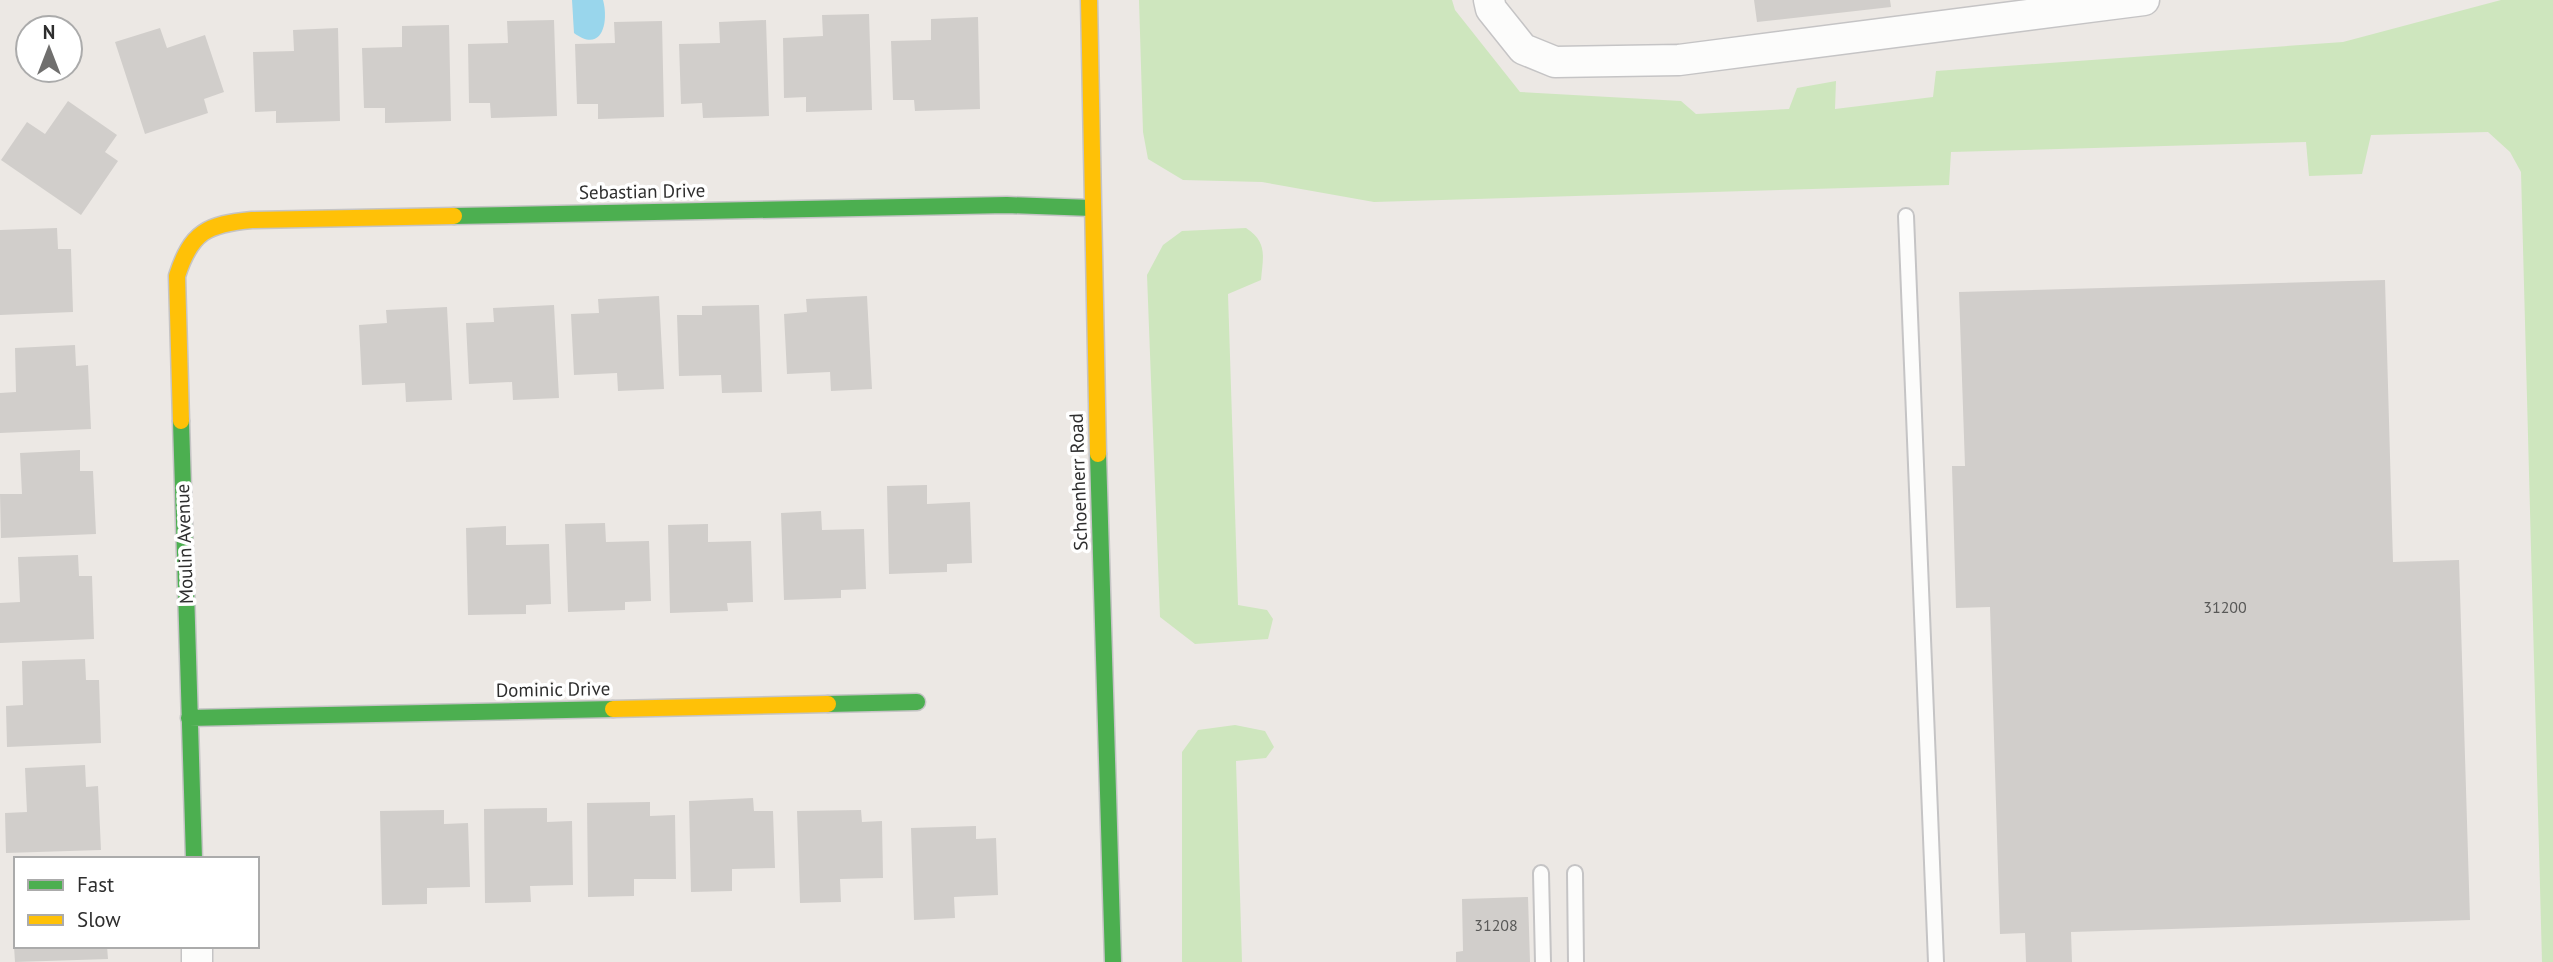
<svg xmlns="http://www.w3.org/2000/svg" width="2553" height="962" font-family="'PT Sans',sans-serif">
<rect width="100%" height="100%" fill="#ece8e4"/>
<path fill="#cee6be" d="M1139 0H1452L1455 10 1520 92 1681 101 1696 114 1789 109 1797 88 1836 81 1835 109 1933 97 1936 71 2343 42 2501 0H2553V962H2542L2521 172 2510 152 2488 132 2371 135 2362 174 2309 176 2306 142 1951 152 1949 185 1374 202 1262 182 1183 180 1148 159 1143 132Z
M1246 228C1268 242 1263 257 1261 280L1228 294 1238 605 1267 610 1273 619 1268 639 1195 644 1160 617 1147 275 1163 245 1182 231Z
M1235 725 1265 731 1274 747 1266 758 1236 761 1242 962H1182V752L1198 730Z"/>
<path fill="#99d6ec" d="M572 0H603C609 22 602 54 574 33Z"/>
<path fill="#d1cecb" d="M1754 0H1890L1891 7 1757 22Z
M869 14 872 110 806 112V97L784 98 783 38 823 36 822 15Z
M978 17 980 109 915 111 914 100H893L891 41 931 40V19Z
M554 20 557 116 491 118 490 103H469L468 44 508 43 507 21Z
M766 20 769 116 703 118 702 103 681 104 679 44 720 43 719 22Z
M662 21 664 117 598 119V104H577L575 44 615 43 614 22Z
M449 25 451 121 385 123V108H364L362 48 402 47V26Z
M160 28 167 48 205 35 224 92 204 99 208 113 145 134 115 42Z
M338 28 340 121 276 123V111L255 112 253 52 294 51 293 30Z
M68 101 117 135 105 152 118 161 81 215 1 160 27 122 45 134Z
M57 228 58 249H71L73 312 0 315V230Z
M2385 280 2393 562 2459 560 2470 920 2071 932 2072 962H2026L2025 933 2000 934 1990 607 1956 608 1952 466H1965L1959 292Z
M659 296 664 389 618 391 617 373 574 375 571 314 599 313 598 299Z
M867 296 872 389 831 391 830 372 787 374 784 314 807 312 806 299Z
M554 305 559 398 513 400 512 382 469 384 466 323 494 322 493 308Z
M759 305 762 392 722 393 721 375 679 376 677 315H702V306Z
M447 307 452 400 406 402 405 383 362 385 359 325 387 323 386 310Z
M75 345 76 366 88 365 91 429 0 433V393L16 392 15 348Z
M80 450V471H93L96 534 1 538 0 494H22L20 453Z
M927 485V504L970 502 972 563 947 564V572L889 574 887 486Z
M821 511 822 530 864 529 866 589 841 590V598L784 600 781 513Z
M605 523 606 542 649 541 651 601 625 602V610L568 612 565 524Z
M708 524V542L751 541 753 602 727 603 728 611 670 613 668 525Z
M506 526V545L549 544 551 604 526 605V614L468 615 466 528Z
M78 555 79 576H92L94 639 0 643V603L20 602 18 557Z
M85 659 86 680H99L101 743 7 747 6 706 23 705 22 661Z
M85 765 86 787 98 786 101 850 6 853 5 813 27 812 25 768Z
M753 798 754 811H773L775 868 732 869V891L691 892 689 801Z
M650 802V816L675 815 676 879H634V896L588 897 587 803Z
M547 808V822L572 821 573 885 530 886 531 902 485 903 484 809Z
M444 810V824L468 823 470 887 427 888V904L382 905 380 811Z
M861 810 862 822 882 821 883 878 840 879 841 902 800 903 797 811Z
M976 826V839L996 838 998 895 954 897 955 918 914 920 911 828Z
M1528 897 1530 962H1456V952L1463 951 1462 899Z
M14 946H107L108 959 15 962Z"/>
<g fill="none" stroke-linecap="round" stroke-linejoin="round">
<defs>
<path id="lane" d="M1906 216 1936 962
M1541 873 1543 962
M1575 873 1576 962"/>
<path id="street" d="M1489 0 1491 9 1523 49 1555 62 1679 60 2144 0
M197 946V962"/>
<path id="fast" d="M454 216 1007 205 1092 208
M181 421 194 859
M1098 454 1113 962
M828 704 917 702
M189 718 613 709"/>
<path id="slow" d="M1089 0 1098 454
M181 421 177 276C191 232 207 224 252 220L454 216
M613 709 828 704"/>
</defs>
<use href="#lane" stroke="#c5c4c5" stroke-width="18"/>
<use href="#street" stroke="#c5c4c5" stroke-width="33"/>
<use href="#fast" stroke="#c5c4c5" stroke-width="19"/>
<use href="#slow" stroke="#c5c4c5" stroke-width="19"/>
<use href="#lane" stroke="#fcfcfb" stroke-width="14"/>
<use href="#street" stroke="#fcfcfb" stroke-width="30"/>
<use href="#fast" stroke="#4caf50" stroke-width="16"/>
<use href="#slow" stroke="#ffc107" stroke-width="16"/>
</g>
<g text-anchor="middle" dominant-baseline="central" stroke-width="7" stroke-linejoin="round" paint-order="stroke">
<g font-size="16" fill="#585857">
<text x="2225" y="607">31200</text>
<text x="1496" y="925">31208</text>
</g>
<g font-size="19" fill="#2e2e2e" stroke="#fff">
<text transform="translate(642 191) rotate(-1)">Sebastian Drive</text>
<text transform="translate(1078 482) rotate(-92)">Schoenherr Road</text>
<text transform="translate(184 544) rotate(-92)">Moulin Avenue</text>
<text transform="translate(553 689) rotate(-1)">Dominic Drive</text>
</g>
</g>
<rect x="14" y="857" width="245" height="91" fill="#ffffff" stroke="#ababab" stroke-width="2"/>
<rect x="28" y="880" width="35" height="10" fill="#4caf50" stroke="#ababab" stroke-width="2"/>
<text x="77" y="892" font-size="21" fill="#2e2e2e">Fast</text>
<rect x="28" y="915" width="35" height="10" fill="#ffc107" stroke="#ababab" stroke-width="2"/>
<text x="77" y="927" font-size="21" fill="#2e2e2e">Slow</text>
<g transform="translate(49 49)"><circle r="33" fill="#ffffff" stroke="#ababab" stroke-width="2"/>
<path d="M0-5L12 26L0 18L-12 26Z" fill="#706f6e"/>
<text y="-10" font-size="19" font-weight="bold" text-anchor="middle" fill="#2e2e2e">N</text>
</g>
</svg>
